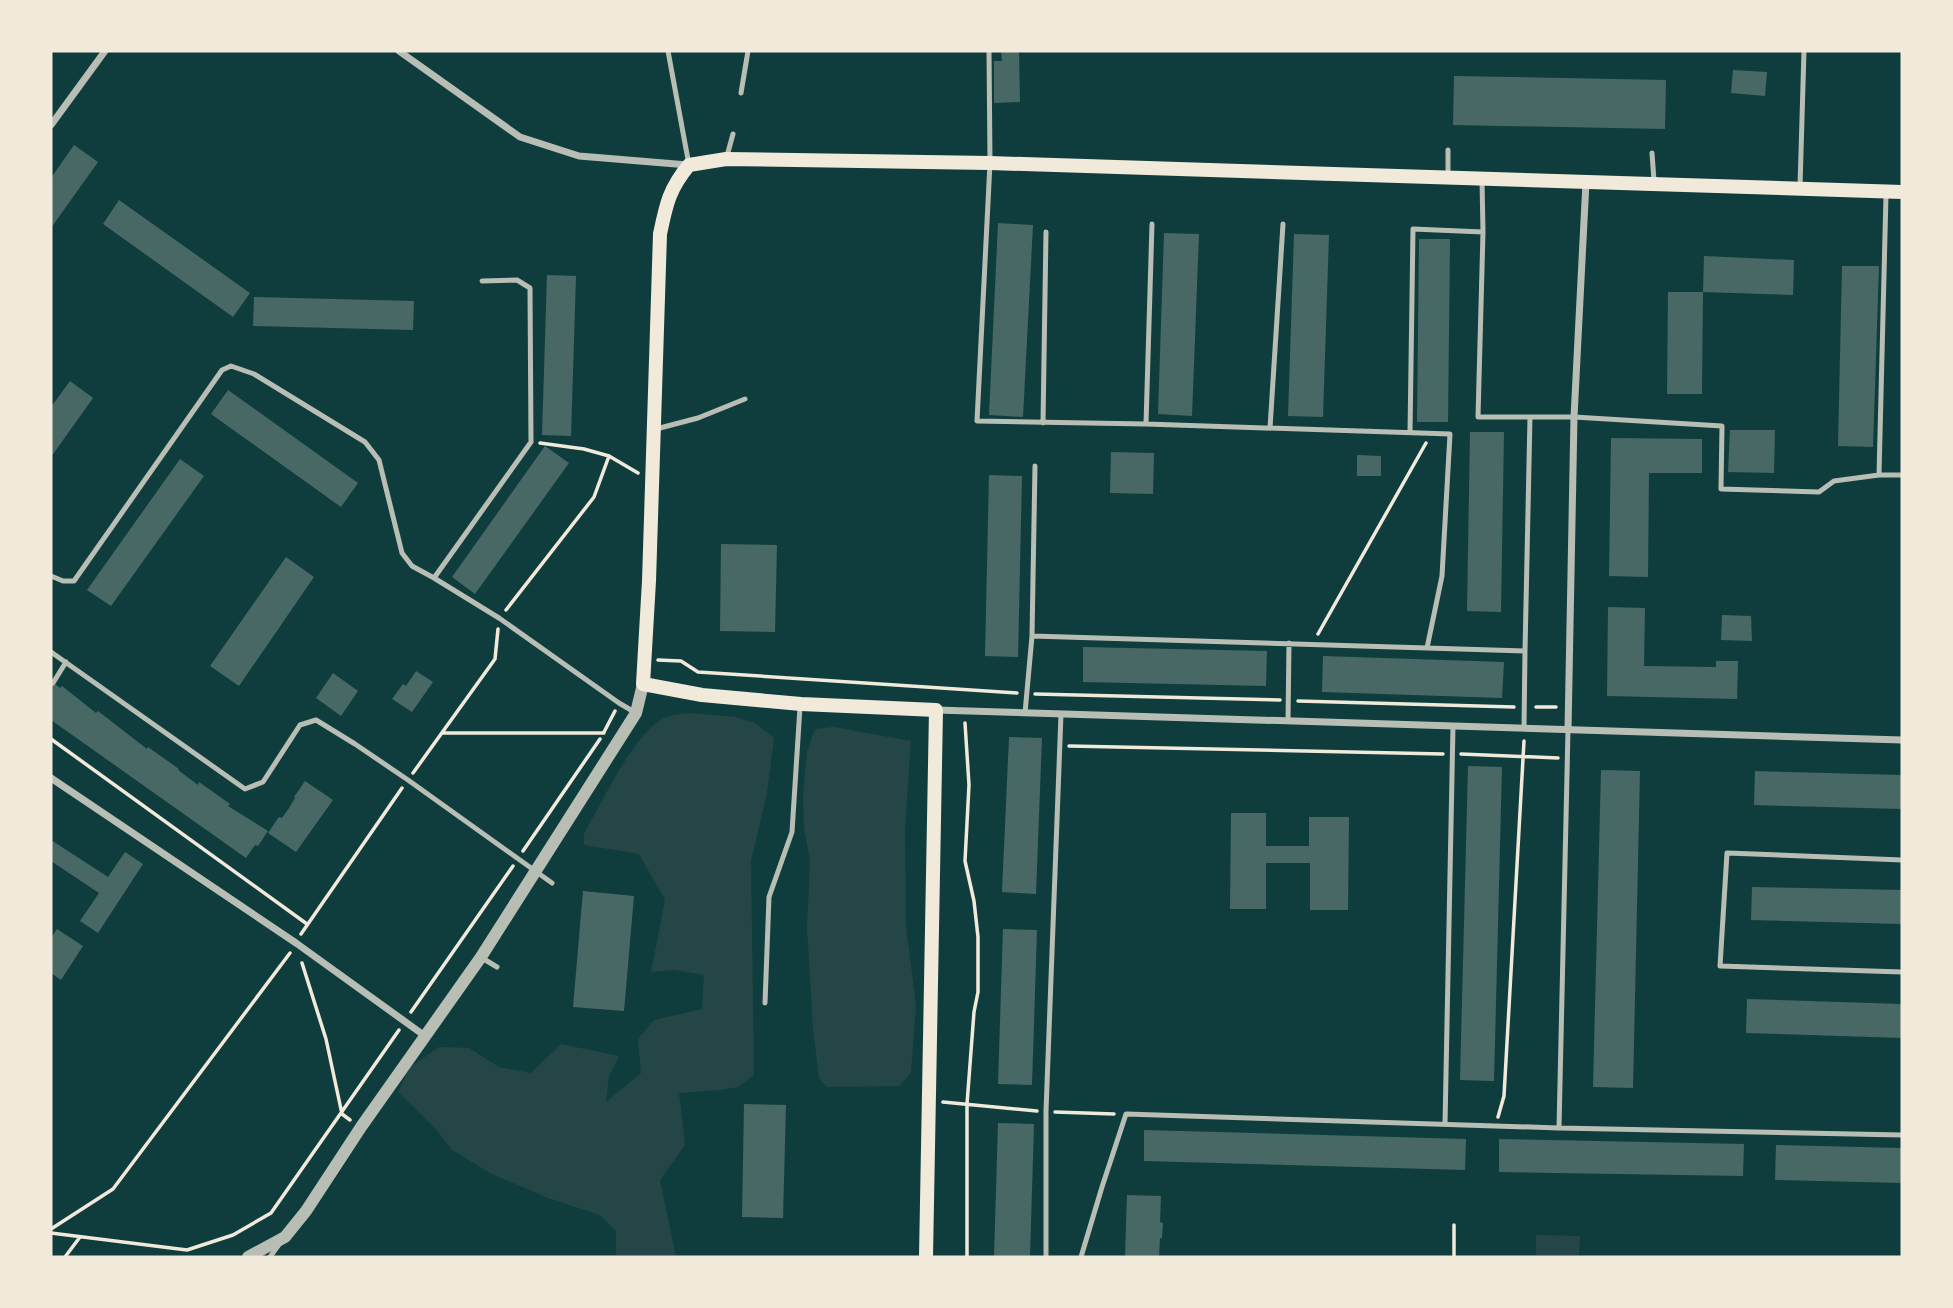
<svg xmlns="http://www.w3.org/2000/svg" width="1953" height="1308" font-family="Manrope,sans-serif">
<rect width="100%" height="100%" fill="#0f3d3e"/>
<path fill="#244646" d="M691 713 735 717 755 723 774 738 767 793 751 861 754 1075 738 1087 720 1090 679 1093 685 1145 660 1180 676 1257H616V1231L600 1215 548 1198 490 1173 452 1150 435 1128 398 1092 409 1068 439 1047 469 1048 499 1067 531 1073 561 1044 619 1056 609 1076 606 1102 641 1073 638 1039 654 1020 702 1009 704 975 674 970 651 972 665 900 639 854 584 845V834C601 804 634 733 664 718 671 714 683 714 691 713Z
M834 727 911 741 905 828 906 927 916 1005 911 1073 899 1086 827 1087 819 1078 813 1029 807 927 810 861 804 828 803 793 807 752 815 729Z
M1536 1235 1580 1236 1579 1257H1536Z"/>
<path fill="#486865" d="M1001 51H1019L1020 102 994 103V61H1002Z
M1733 70 1767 72 1765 96 1731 93Z
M1454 76 1666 80 1665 129 1453 125Z
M74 145 98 162 51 228V178Z
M119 200 250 293 233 317 103 224Z
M998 223 1033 225 1023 417 989 415Z
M1164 233 1199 234 1192 416 1158 414Z
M1294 234 1329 235 1323 417 1288 416Z
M1419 239H1450L1448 422H1417Z
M1704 256 1794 260 1793 295 1703 292Z
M1842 266H1879L1873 447 1838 446Z
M547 275 576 276 571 436 542 435Z
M1668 292H1703L1702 394H1667Z
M254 297 414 301 413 330 253 326Z
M70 381 93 398 51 457V407Z
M228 390 358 483 341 507 211 414Z
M1730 430H1775L1774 473 1728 472Z
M1470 432H1504L1501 612 1467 611Z
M1611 438 1702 439V473H1649L1648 577 1609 576Z
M545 446 569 463 475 594 452 577Z
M1111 452 1154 453 1153 494 1110 493Z
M1357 455 1381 456V476H1357Z
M180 459 204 476 111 606 87 590Z
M989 475 1022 476 1018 657 985 656Z
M721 544 777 545 775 632 720 631Z
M286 557 314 577 239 686 210 666Z
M1608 607 1645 608 1644 666 1716 667V661H1738L1737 699 1607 696Z
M1722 615 1751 616 1752 641 1721 640Z
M1083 647 1267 651 1266 686 1083 682Z
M1323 656 1504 662 1502 698 1322 692Z
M416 671 433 682 412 712 392 699 403 684 406 686Z
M333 673 358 691 341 716 316 698Z
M51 681 60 688 62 686 96 713 98 711 147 749 148 747 179 769 178 770 198 785 199 782 230 804 228 806 268 831 258 846 255 845 246 858 51 720Z
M1009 737 1042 738 1036 894 1002 892Z
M1468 766 1502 767 1494 1081 1460 1080Z
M1601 770 1640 771 1633 1088 1593 1087Z
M1755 771 1902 775V809L1754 805Z
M305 781 333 800 296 852 268 833 279 817 282 818 289 808 295 798 294 797Z
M1231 813H1266V846H1309V817H1349L1348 910H1310V863H1266V909H1230Z
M51 840 108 877 125 852 143 864 98 933 80 921 99 893 51 861Z
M1752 887 1902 890V924L1751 920Z
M583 891 634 896 624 1011 573 1007Z
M57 929 83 946 61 980 51 973V938Z
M1003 929 1037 930 1032 1085 998 1084Z
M1747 999 1902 1004V1038L1746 1033Z
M744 1104 786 1105 783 1218 742 1217Z
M998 1123 1034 1124 1030 1257H994Z
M1144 1130 1466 1139 1465 1170 1144 1161Z
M1499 1139 1744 1144 1743 1176 1499 1172Z
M1776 1145 1902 1148V1183L1775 1180Z
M1127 1195 1161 1196 1160 1222 1163 1223 1162 1238H1160L1159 1257H1125Z"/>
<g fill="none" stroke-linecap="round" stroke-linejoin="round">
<path stroke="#f1e9da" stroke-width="3.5" d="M540 443 584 449 609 456 638 473
M506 610 594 497 609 456
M1318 634 1426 443
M658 660 681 661 698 672 1017 693
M1035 694 1280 700
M1298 701 1514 707
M1536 707H1556
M965 723 969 785 965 861 974 901 978 937V992L974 1012 967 1104V1257
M604 732 615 711
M442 733H604
M51 739 307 924
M1069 746 1443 754
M1461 754 1558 758
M413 773 495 659 498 629
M523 851 600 739
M301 934 402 788
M302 963 326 1039 342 1114 350 1120
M411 1012 513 866
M943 1102 1037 1111
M1055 1112 1114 1114
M1498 1117 1504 1096 1524 741
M51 1229 113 1189 290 953
M51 1233 187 1250 233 1235 271 1213 399 1030
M65 1257 80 1237
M1454 1257V1225"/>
<path stroke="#b8beb3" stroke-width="5" d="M668 51 689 165
M989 51 990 163 977 421 1146 424 1450 434 1442 576 1427 648 1032 636 1025 713
M741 93 748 51
M1652 153 1654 181
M727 156 733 134
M1448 174V150
M1482 179 1483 232 1478 417H1574L1722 426 1721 489 1819 492 1834 481 1879 475
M1800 186 1804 51
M1886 195 1879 475H1902
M482 281 517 280 530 288 531 442 434 578 499 618 619 703 636 713
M1043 423 1046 232
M1146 424 1152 224
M1270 428 1283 224
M656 429 698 418 745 399
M1410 433 1413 229 1483 232
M51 576 63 581H74L222 370 231 366 254 374 365 442 379 460 402 553 412 566 434 578
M1032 636 1035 466
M1427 648 1525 651 1524 728
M1525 651 1530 417
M51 652 245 789 263 782 300 725 316 720 355 744 408 780 552 883
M53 683 66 662
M1288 721 1289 643
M1568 730 1559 1128 1902 1135
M1902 860 1727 853 1720 966 1902 972
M482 958 497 967
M765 1003 769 897 792 832 800 707
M1445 1124 1453 726
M270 1257 280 1243
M1046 1257V1111L1061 714
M1081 1257 1102 1187 1126 1114 1559 1128"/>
<path stroke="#b8beb3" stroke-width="7" d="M399 51 520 137 579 156 688 165
M51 125 105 51
M936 710 1902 740
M1568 730 1574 417 1586 182
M51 778 296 943 425 1036"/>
<path stroke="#b8beb3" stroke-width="12" d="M248 1257 285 1237 306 1211 361 1127 481 957 636 713 643 684"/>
<path stroke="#f1e9da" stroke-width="14" d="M926 1257 936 710 801 704 702 695 643 684 649 581 660 234C666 205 669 189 689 165L726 159 990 163 1902 192"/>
</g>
<rect width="1953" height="1308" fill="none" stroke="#f1e9da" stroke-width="105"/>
</svg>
